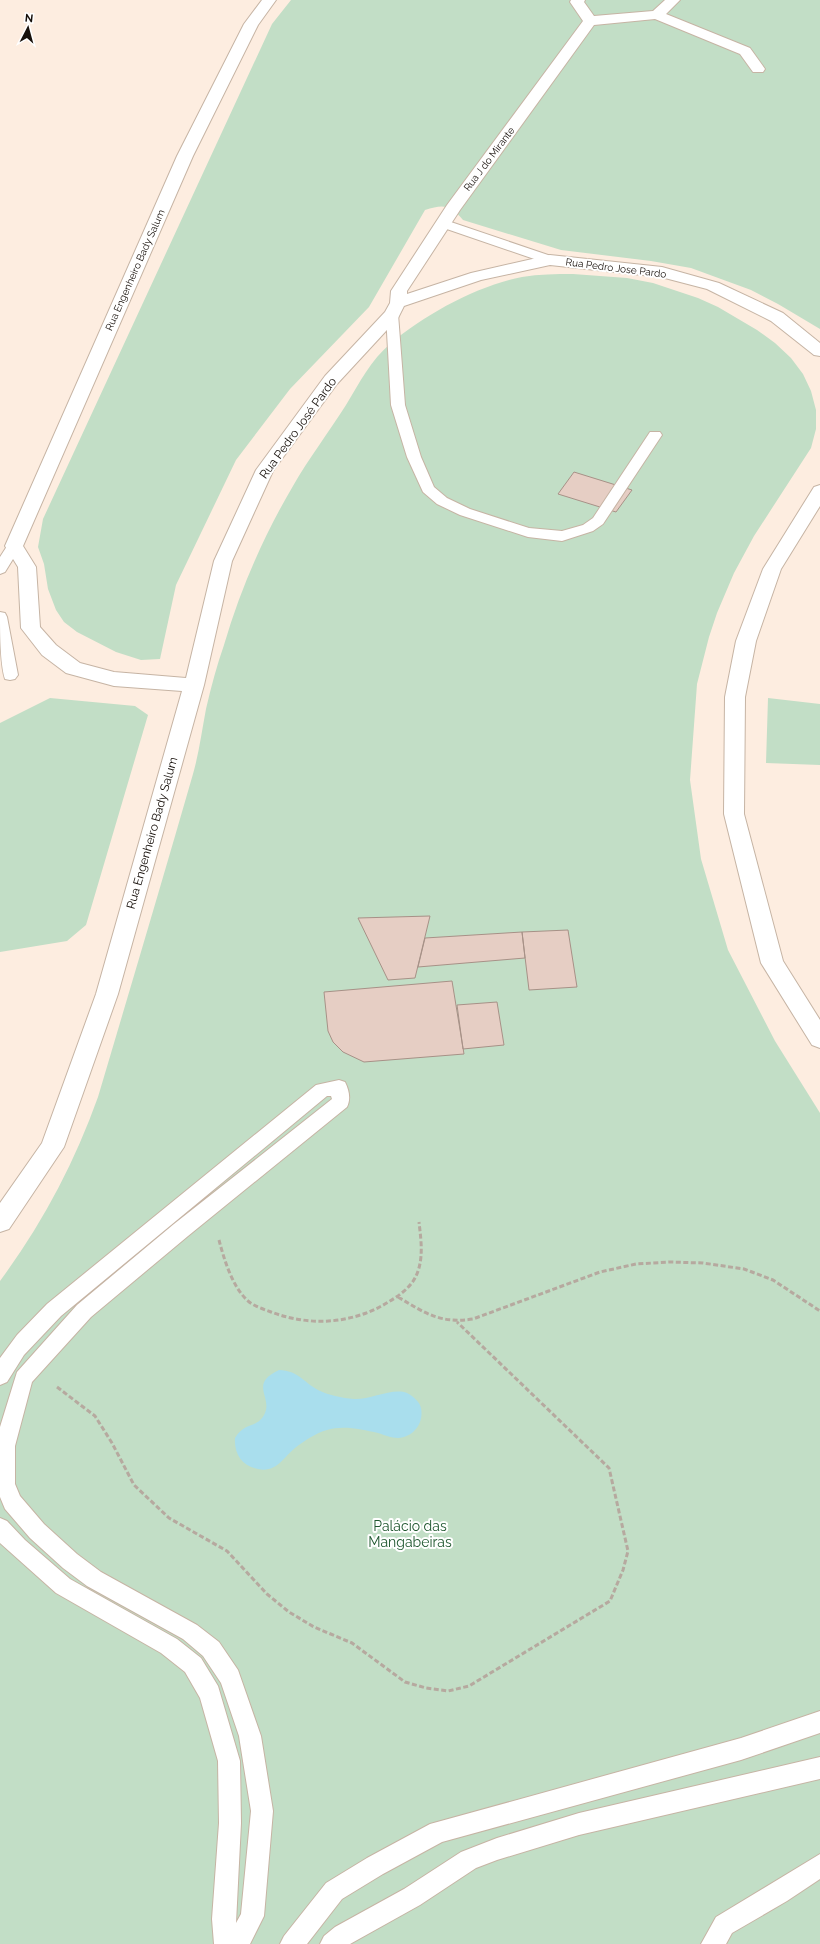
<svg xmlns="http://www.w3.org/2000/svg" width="820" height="1944" font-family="Raleway,sans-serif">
<rect width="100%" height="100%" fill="#fdede0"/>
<path fill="#c2dec6" d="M291 0H820V329L778 304 751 290 691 268 651 261 561 250 463 220C450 205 444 204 425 210L369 307 290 389 236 460 176 585 160 659 141 660 116 652 77 632 64 622 56 610 48 589 44 564 38 547 43 519 272 24Z
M573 274 627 278 653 283 698 298 718 307 757 330 775 343 791 358 803 374 811 391 816 410V429L811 448 754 536 734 573 717 613 709 637 697 684 690 780 701 859 728 950 775 1041 820 1113V1944H0V1281C42 1224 74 1164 98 1097 130 989 162 882 193 774 199 753 202 730 206 709 211 687 217 665 224 645 240 590 264 535 293 486 309 458 329 432 346 405 360 382 370 361 391 343 424 315 478 285 522 277 539 274 556 274 573 274Z
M50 698 135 706 148 715 86 925 67 941 0 952V723Z
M768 698 820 704V765L766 763Z"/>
<path fill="#a9deed" d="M279 1370C299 1371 302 1381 318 1390 328 1395 342 1398 354 1399 370 1400 393 1387 407 1393 413 1396 420 1402 421 1408 424 1423 414 1437 398 1438 391 1438 385 1435 378 1433 362 1429 342 1425 327 1430 316 1433 304 1441 295 1448 283 1458 276 1473 258 1469 242 1466 234 1454 235 1438 245 1421 258 1429 265 1413 272 1396 249 1384 279 1370Z"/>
<path fill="#e6cec4" stroke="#a79187" d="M574 472 632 490 616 512 558 494Z
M430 916 415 978 388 980 358 918Z
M568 930 577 987 529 990 522 932Z
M522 932 525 958 418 967 425 938Z
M452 981 464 1054 364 1062 343 1052 333 1042 328 1031 324 992Z
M497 1002 504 1045 463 1049 457 1005Z"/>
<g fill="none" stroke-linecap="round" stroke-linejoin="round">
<defs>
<path id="service" d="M442 219 554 257 556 260 554 263H546L438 226 436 223Z
M392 310 398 314 405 405 421 457 434 487 447 498 470 509 529 528 562 531 583 525 593 518 650 432H660L662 435 603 524 593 531 562 541 528 537 460 515 437 504 423 492 407 457 391 405 386 314Z
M14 541 19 543 21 546 5 572 0 574V557L9 543Z
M0 612 5 613 7 617 18 675 15 679 10 680 5 679C0 664 0 630 0 612Z
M339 1080 345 1082C349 1090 351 1099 347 1107L188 1236 91 1317 32 1382 15 1446V1484L20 1496 44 1524 77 1554 101 1572 197 1625 219 1642 238 1670 261 1736 273 1811 264 1916 250 1944H214L212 1919 219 1823 218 1761 200 1698 185 1672 161 1653 56 1593 0 1543V1518L7 1521 25 1540 70 1579 177 1639 201 1658 218 1686 240 1761 241 1823 236 1923 241 1914 251 1811 239 1736 221 1683 203 1656 183 1639 87 1586 63 1568 30 1538 5 1509 0 1497V1427L17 1372 77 1305 174 1224 332 1099 331 1096H327L61 1316 24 1355 7 1382 0 1385V1358L17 1335 47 1304 316 1085Z
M820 1711V1733L741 1760 442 1842 383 1874 342 1899 307 1944H280L284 1936 326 1883 367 1858 430 1824 741 1738Z
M820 1757V1779L579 1835 497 1860 476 1868 420 1905 350 1944H320L324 1936 335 1927 404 1889 461 1852 497 1838 579 1813Z
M820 1854V1879L787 1901 732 1933 726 1944H701L716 1917Z"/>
<path id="minor" d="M262 0H276L258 25 193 156 23 546 36 567 40 627 56 645 80 663 114 672 186 678 214 561 256 470 325 376 385 312 390 303 391 291 447 205 583 21 570 2 571 0H585L584 2 594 16 653 11 665 0H680L666 14 750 48 765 69 763 72H753L740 54 655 19 594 25 460 210 407 291V294L471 273 550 255 662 267 719 283 783 313 820 343V356L814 355 771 321 707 289 661 277 550 265 481 280 404 306 398 318 337 384 273 471 232 561 204 685 118 994 64 1147 9 1229 0 1232V1203L42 1143 96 994 182 691 114 686 66 673 42 655 21 628 18 567 5 546 177 156 244 24Z
M820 485V506L781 569 756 641 745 697 744 814 783 961 820 1020V1048L812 1045 761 963 724 814 725 697 736 641 763 569 814 487Z"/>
</defs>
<use href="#service" stroke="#c6b4a4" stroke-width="2"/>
<use href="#minor" stroke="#c6b4a4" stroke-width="2"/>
<path stroke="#b6a99f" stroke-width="3" stroke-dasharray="5 2.5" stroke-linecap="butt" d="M219 1240C224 1259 232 1286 247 1300 253 1306 263 1309 271 1312 311 1327 354 1324 390 1301 400 1295 411 1287 416 1276 424 1259 421 1240 419 1222
M398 1297C425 1313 440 1324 473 1319L600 1272 636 1264 670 1262 703 1263 744 1269 773 1280 820 1311
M57 1387 95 1416 112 1443 134 1485 169 1518 227 1551 267 1594 289 1612 314 1627 352 1643 405 1682 426 1688 448 1691 469 1686 610 1601 623 1570 628 1551 609 1468 457 1322"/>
<use href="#service" fill="#fff" fill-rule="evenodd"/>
<use href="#minor" fill="#fff" fill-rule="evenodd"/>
</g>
<g text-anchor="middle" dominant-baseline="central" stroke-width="4" stroke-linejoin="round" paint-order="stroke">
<g font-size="10" fill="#17100b" stroke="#fff">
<text transform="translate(489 159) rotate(-53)">Rua J do Mirante</text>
<text transform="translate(616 268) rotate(7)">Rua Pedro Jose Pardo</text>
<text transform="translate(135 270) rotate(-66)">Rua Engenheiro Bady Salum</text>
</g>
<g font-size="12" fill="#17100b" stroke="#fff">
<text transform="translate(298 428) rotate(-54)">Rua Pedro José Pardo</text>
<text transform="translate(152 833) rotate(-74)">Rua Engenheiro Bady Salum</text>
</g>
<g font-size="14" fill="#1f572f" stroke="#fff">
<text x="410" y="1526">Palácio das<tspan x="410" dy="16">Mangabeiras</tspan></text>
</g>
</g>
<g transform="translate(28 28) rotate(6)" stroke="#ffffff" stroke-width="3" paint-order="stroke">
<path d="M0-3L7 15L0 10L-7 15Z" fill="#17100b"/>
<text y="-6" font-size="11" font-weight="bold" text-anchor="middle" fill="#17100b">N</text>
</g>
</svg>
